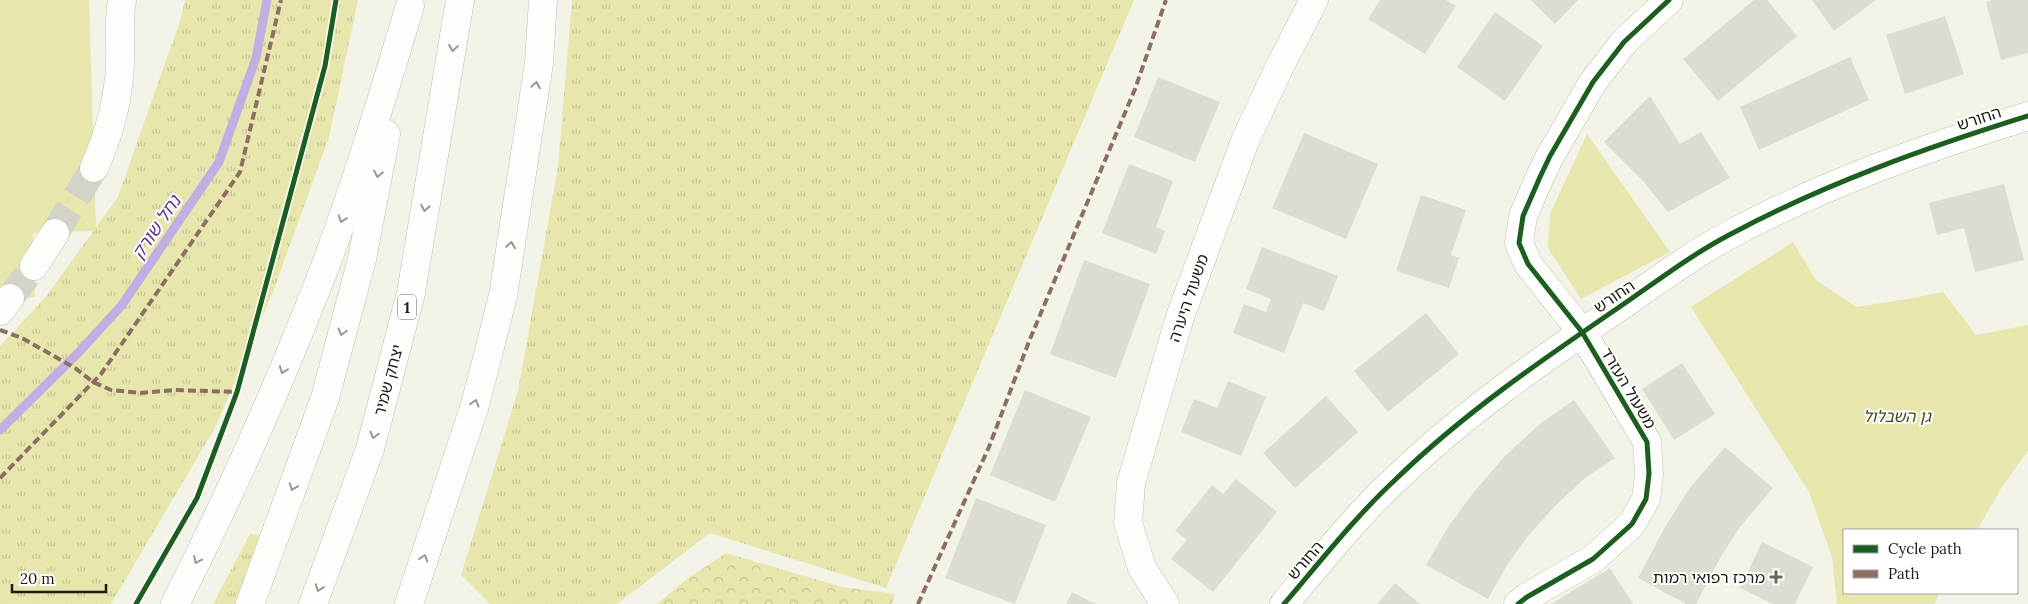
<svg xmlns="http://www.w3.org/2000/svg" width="2028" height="604" font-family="Lora,'Noto Sans Hebrew',serif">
<defs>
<pattern id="grass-tufts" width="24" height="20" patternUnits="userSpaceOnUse" patternTransform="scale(1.25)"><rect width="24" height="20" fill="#e7e6ad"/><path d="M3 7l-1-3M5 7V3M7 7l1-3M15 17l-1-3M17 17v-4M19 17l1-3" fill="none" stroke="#c6c594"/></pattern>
<pattern id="forest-crowns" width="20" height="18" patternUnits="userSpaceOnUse" patternTransform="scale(1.25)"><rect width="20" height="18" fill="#e7e6ad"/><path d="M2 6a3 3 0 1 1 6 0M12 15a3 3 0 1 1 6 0" fill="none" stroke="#c6c594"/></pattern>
</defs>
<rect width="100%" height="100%" fill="#f3f3e8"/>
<path fill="url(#grass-tufts)" d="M185 0H358L329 137 274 289 216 426 111 604H0V346L45 298 118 197 181 18Z
M572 0H1134L886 588 710 533 617 604H490L461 575 518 391 558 167Z
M250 534 261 535 236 604H213Z"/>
<path fill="url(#forest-crowns)" d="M726 553 842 587 895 594 892 604H657L687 579Z"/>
<path fill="#e7e6ad" d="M0 0H89L96 231 33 233 35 297 0 299Z
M1587 134 1670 252 1581 299 1548 248 1550 214Z
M1793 242 1816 280 1856 307 1908 299 1943 292 1976 335 2028 325V450L2002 487 1977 530H1844V593H1940L1934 604H1837L1832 557 1809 492 1691 307Z"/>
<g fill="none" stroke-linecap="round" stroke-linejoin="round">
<path stroke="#c3aee4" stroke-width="9" d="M0 430 79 352 122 305 219 162 256 58 267 0"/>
</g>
<path fill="#dcdcd3" d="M1380 0H1446L1456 6 1425 54 1368 19Z
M1531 0H1578L1555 24Z
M1754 0H1767L1797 36 1718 101 1683 59Z
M1812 0H1876L1834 31Z
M1992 0H2028V53L2001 60 1986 2Z
M1495 12 1543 46 1505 101 1457 67Z
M1945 16 1964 74 1905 94 1886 35Z
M1850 57 1869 100 1759 150 1740 107Z
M1158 77 1220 102 1195 162 1134 137Z
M1650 96 1680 144 1701 132 1730 178 1668 212 1643 181 1604 142Z
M1304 133 1378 164 1346 239 1272 208Z
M1129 164 1173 181 1156 227 1165 231 1156 254 1102 233Z
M2004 184 2024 260 1975 272 1964 228 1937 235 1929 203Z
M1421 195 1466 210 1451 255 1459 258 1449 288 1396 271Z
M1262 247 1338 276 1324 311 1303 303 1284 353 1233 333 1244 304 1266 312 1271 299 1246 289Z
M1084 260 1150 284 1116 378 1050 354Z
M1426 313 1459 354 1388 412 1354 371Z
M1682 363 1715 414 1674 440 1642 389Z
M1228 381 1266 397 1241 456 1181 432 1194 399 1217 408Z
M1025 390 1091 417 1055 502 990 475Z
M1326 396 1358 432 1295 488 1263 453Z
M1574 400 1615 458 1585 478 1555 506 1528 536 1507 565 1488 599 1426 565 1448 527 1473 493 1505 456 1541 423Z
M1725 447 1773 488 1740 527 1720 558 1696 604H1686L1638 578 1665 527 1689 489Z
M1236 479 1277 512 1213 592 1171 559 1187 540 1175 531 1212 485 1223 494Z
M976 498 1046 525 1015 604 945 578Z
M1762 542 1813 567 1795 604H1773L1740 588Z
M1610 568 1633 604H1551Z
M1395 583 1420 604H1377Z
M1072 592 1096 604H1066Z"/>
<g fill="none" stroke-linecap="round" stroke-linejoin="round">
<path stroke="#d3d3c8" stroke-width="28" stroke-dasharray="28 14" stroke-linecap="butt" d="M55 233 94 168
M10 298 34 266"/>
<defs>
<path id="minor" d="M94 168C109 135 119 99 120 62 121 42 118 21 122 0
M34 266 55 233
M0 311 10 298
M1165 604 1142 568 1128 523 1131 483 1180 317 1245 141 1279 68 1314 0
M1284 604C1320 562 1355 517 1396 479 1463 414 1539 362 1615 310 1652 285 1689 256 1729 235 1824 184 1925 148 2028 116
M1518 604 1527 597 1593 559 1632 524 1646 499 1649 474 1647 442 1582 332 1528 264 1519 243 1523 216 1540 177 1550 156 1593 82 1624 42 1669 0"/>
<path id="highway" d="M175 604C230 496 279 385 323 272 356 185 383 95 410 6
M250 604 325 398 362 259 386 134
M313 604 370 449 411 293 460 0
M409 604 475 405 503 296 539 63 543 0"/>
</defs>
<use href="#minor" stroke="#c0c0b7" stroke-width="29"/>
<use href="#highway" stroke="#c0c0b7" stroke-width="29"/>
<use href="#minor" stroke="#fdfdfc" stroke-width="28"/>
<use href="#highway" stroke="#fdfdfc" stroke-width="28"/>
<path stroke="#8d6e63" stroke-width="4" stroke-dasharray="8 4" stroke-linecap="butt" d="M0 330 22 338 75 368 93 382 111 390 140 393 175 390 237 392
M0 478 101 374 240 172 281 0
M918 604 989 447 1030 339 1135 89 1166 0"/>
<defs>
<path id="cycleway" d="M136 604 197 498 237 392 325 66 336 0
M1284 604C1320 562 1355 517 1396 479 1463 414 1539 362 1615 310 1652 285 1689 256 1729 235 1824 184 1925 148 2028 116
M1518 604 1527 597 1593 559 1632 524 1646 499 1649 474 1647 442 1582 332 1528 264 1519 243 1523 216 1540 177 1550 156 1593 82 1624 42 1669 0"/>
</defs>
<use href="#cycleway" stroke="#fff" stroke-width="8"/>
<use href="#cycleway" stroke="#1b5e20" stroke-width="5"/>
</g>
<defs><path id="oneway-chevron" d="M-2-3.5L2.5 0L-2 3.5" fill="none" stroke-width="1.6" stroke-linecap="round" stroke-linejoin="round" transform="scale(1.25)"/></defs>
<g stroke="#989894">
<use href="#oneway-chevron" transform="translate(453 48) rotate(99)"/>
<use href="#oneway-chevron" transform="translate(536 85) rotate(-81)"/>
<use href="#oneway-chevron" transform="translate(378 174) rotate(101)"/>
<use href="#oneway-chevron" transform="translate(425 208) rotate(100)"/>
<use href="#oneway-chevron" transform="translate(342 219) rotate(109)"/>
<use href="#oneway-chevron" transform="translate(511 245) rotate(-81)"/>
<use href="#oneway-chevron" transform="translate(342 332) rotate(105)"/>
<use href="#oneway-chevron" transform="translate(283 370) rotate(112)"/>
<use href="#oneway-chevron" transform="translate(475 403) rotate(-74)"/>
<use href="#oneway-chevron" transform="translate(374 435) rotate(105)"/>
<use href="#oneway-chevron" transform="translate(293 487) rotate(110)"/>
<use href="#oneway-chevron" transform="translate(424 558) rotate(-72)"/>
<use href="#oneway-chevron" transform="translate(197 560) rotate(115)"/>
<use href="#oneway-chevron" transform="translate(319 588) rotate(110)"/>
</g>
<path fill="#67675e" stroke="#fff" stroke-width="2" d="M1773.5 569.5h5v5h5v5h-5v5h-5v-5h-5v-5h5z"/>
<g text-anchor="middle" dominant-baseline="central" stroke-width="4" stroke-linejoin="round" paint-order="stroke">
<rect fill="#fff" stroke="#60605a" stroke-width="1" x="398" y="294.5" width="18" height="25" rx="4"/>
<g font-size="15" font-weight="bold" fill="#1c1c14">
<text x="407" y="307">1</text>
</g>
<g font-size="16" fill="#1c1c14" stroke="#fff">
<text transform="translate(1979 118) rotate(-18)">החורש</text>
<text transform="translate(1614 296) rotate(-34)">החורש</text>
<text transform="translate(1188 298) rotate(-71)">משעול היערה</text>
<text transform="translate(388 380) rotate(-75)">יצחק שמיר</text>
<text transform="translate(1629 388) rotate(59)">משעול העזרד</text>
<text transform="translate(1305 560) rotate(-49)">החורש</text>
</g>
<g font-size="16" font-style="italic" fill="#4a4920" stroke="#fff">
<text x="1897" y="416">גן השבלול</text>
</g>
<g font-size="16" fill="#1c1c14" stroke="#fff" text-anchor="end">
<text x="1765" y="577">מרכז רפואי רמות</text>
</g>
<g font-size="18" font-style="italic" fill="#5d3493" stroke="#fff">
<text transform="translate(156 227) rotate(-56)">נחל שורק</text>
</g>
</g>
<rect x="1843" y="529" width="175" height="65" fill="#ffffff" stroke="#a4a4a1"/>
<rect x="1853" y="545" width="25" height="8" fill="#1b5e20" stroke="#a4a4a1"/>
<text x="1888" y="554" font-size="15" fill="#1c1c14">Cycle path</text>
<rect x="1853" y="570" width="25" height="8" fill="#8d6e63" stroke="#a4a4a1"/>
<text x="1888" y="579" font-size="15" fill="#1c1c14">Path</text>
<path d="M12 584v8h94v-8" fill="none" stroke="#1c1c14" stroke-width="2.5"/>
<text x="20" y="584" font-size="15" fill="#1c1c14" stroke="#ffffff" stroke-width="4" paint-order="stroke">20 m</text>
</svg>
